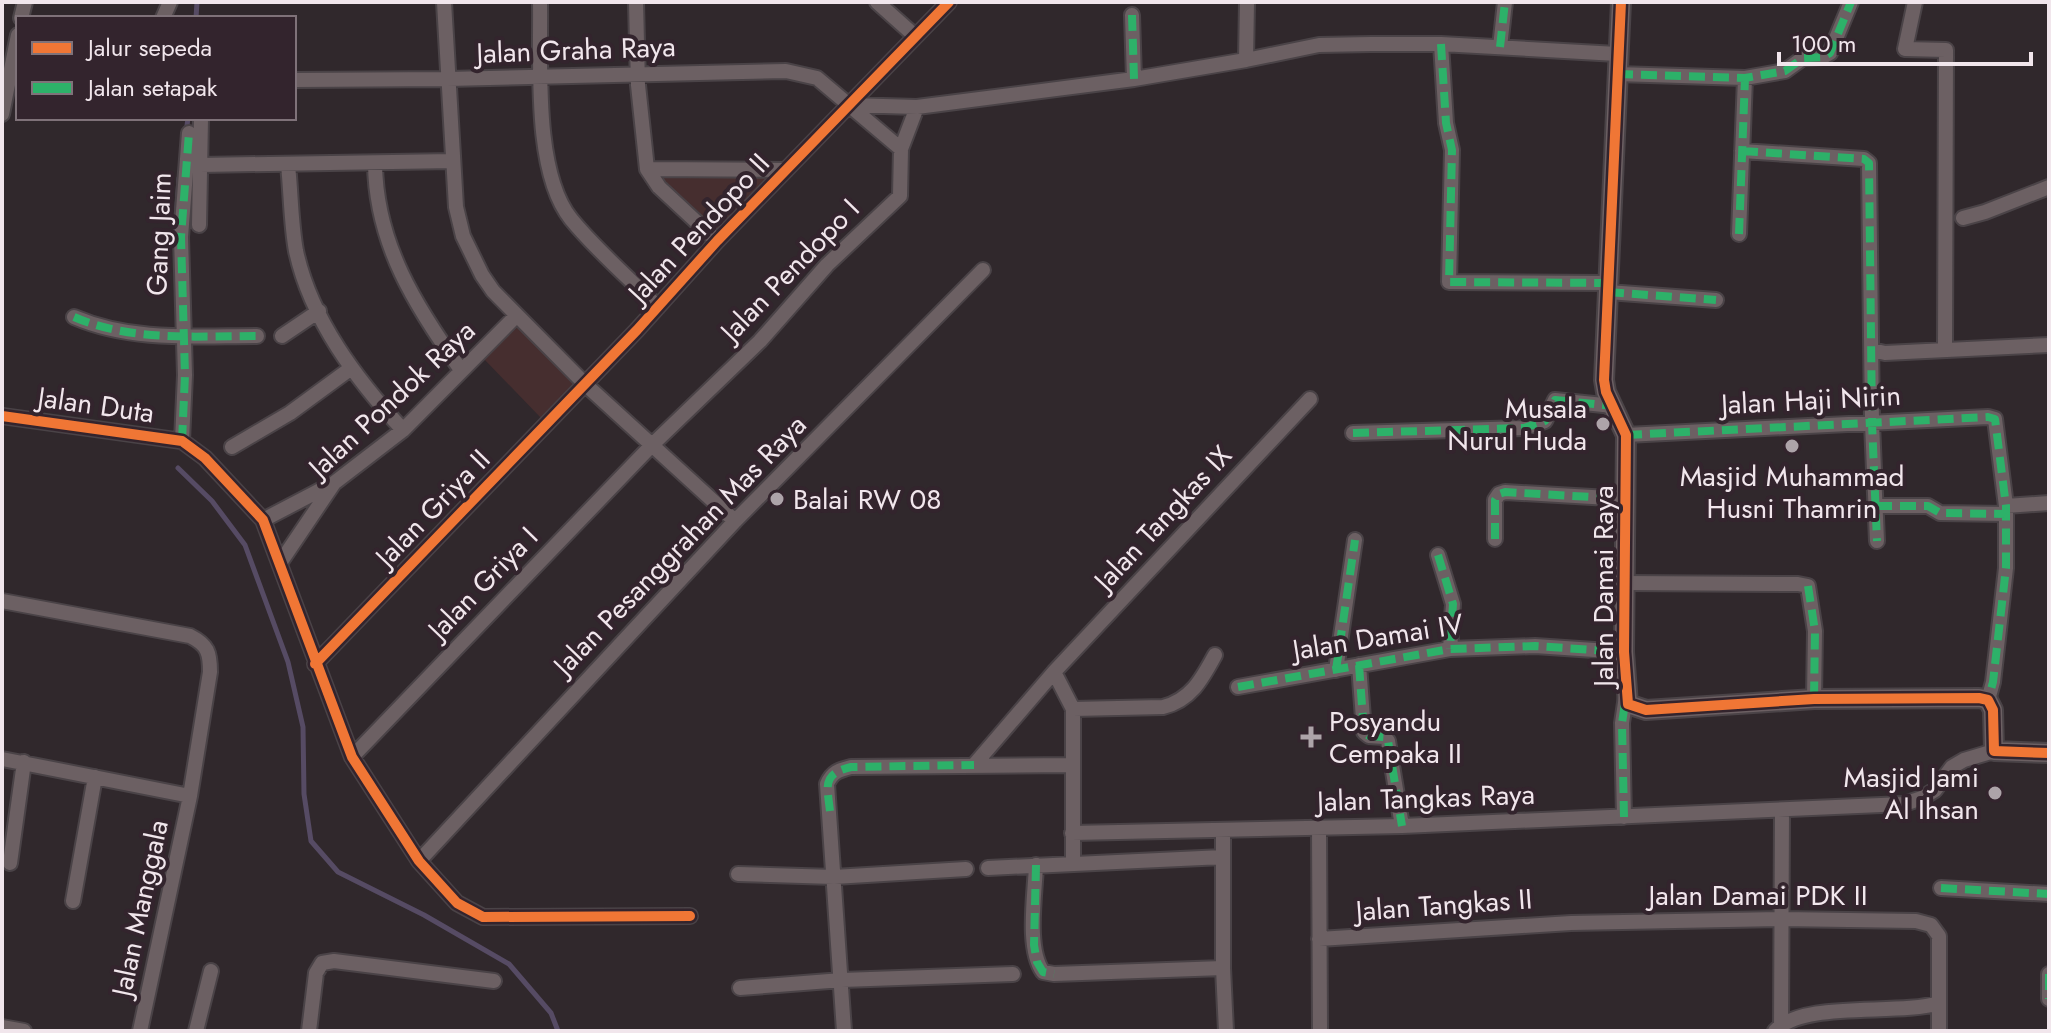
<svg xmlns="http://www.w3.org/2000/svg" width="2051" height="1033" font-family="Jost,sans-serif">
<rect width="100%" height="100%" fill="#30282c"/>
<path fill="#462e2f" d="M654 174H775L717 237Z
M519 326 576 382 541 418 483 358Z"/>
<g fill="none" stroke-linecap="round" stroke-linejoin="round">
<path stroke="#564b64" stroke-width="5" d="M196 18 197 2
M186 133 188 118
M175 236 179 178
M178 468 212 501 245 545 288 662 303 727 304 794 311 841 338 872 424 915 509 964 551 1013 558 1031"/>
<defs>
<path id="minor" d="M444 2 456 207 463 236 482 275 493 291 585 384 735 521
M540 2C541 62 533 172 571 219 597 251 629 278 658 307
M636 2 638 85 647 169 659 187 717 241
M877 2 915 36
M1247 2 1246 60 1319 45 1372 44H1441L1617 54
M1915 2 1905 49 1946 50 1945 350
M1132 15 1134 79
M21 18 25 2
M163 18 170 2
M1441 44 1446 123 1452 150 1449 282 1608 283
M1500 47 1505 2
M1617 74 1745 78 1785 71 1803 58 1823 57 1830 53 1851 2
M294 80 448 79 786 71 817 78 901 149
M849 105 917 107 1134 79 1246 60
M2 114 18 35
M1742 151 1864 159 1869 163 1872 423 1877 541
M375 164C376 244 416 307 461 370
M200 165 453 161
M288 165C291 193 291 224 296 251 311 320 357 380 403 430
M647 169 786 170
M1963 218 1985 212 2049 187
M199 225 201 118
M1739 234 1745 78
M1608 292 1716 300
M74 317C132 342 196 336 257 336
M282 336 319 311
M1872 350 1885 353 2049 345
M2 416 182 441 205 458 263 520 352 757 419 861 457 903 483 917 690 916
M1353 433 1524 428 1545 421 1555 400 1613 406
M1626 435 1988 417 1995 419 2006 506V568L1993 682 1988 700
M182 441 185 375 181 237 189 133
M232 447 290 413 350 369
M1876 506H1928L1940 513 2006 514
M2006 506 2049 503
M263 520 330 485
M1495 539V500L1499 494 1505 492 1626 499
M1438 555 1453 604 1450 649
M280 563 334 483 403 430 516 316
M1624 583 1798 584 1808 586 1815 631 1814 699
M2 601 190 636C208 645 210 653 210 672L190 796 140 1031
M315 664 637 330 717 241 949 2
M1359 665 1364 732 1369 736 1384 737 1388 741 1402 826
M1336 670 1355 540
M1054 672 1073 709V864
M1238 687 1450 649 1535 646 1624 652
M1073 709 1163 707C1191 700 1202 679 1215 655
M352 757 652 445 760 341 827 265 900 196 901 149 917 107
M2 759 190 796
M974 765 1054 672 1310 399
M1624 817 1622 723 1626 696
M1319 828 1320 1031
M1223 830V968L1226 1031
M1072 833 1402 826 1904 804 1922 798 1935 790 1952 767 1964 760 1994 751
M419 861 735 521 983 270
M10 863 24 762
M1036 865C1035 895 1026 948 1043 972L1054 974 1223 968
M988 868 1223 857
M738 874 834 877 966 869
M1941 888 2049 894
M73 901 95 777
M1319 939 1571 923 1781 919 1916 921 1931 925 1939 936V1031
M2049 974V999
M740 988 842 980 1013 974
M2 1027 24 1031
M196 1031 211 971
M309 1031 316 973 322 963 334 961 494 981
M844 1031 827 784C832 772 839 770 851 767L1072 765
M1775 1031C1803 1000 1898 1016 1939 1003
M1781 1031 1782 811"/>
<path id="tertiary" d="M1621 2 1604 380 1606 392 1626 435 1624 652 1628 704 1646 710 1814 699 1979 698 1988 700 1993 710 1994 751 2049 753"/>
</defs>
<use href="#minor" stroke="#4a4347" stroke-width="18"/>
<use href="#tertiary" stroke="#4a4347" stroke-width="22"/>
<use href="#minor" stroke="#6c6063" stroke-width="14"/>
<use href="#tertiary" stroke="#6c6063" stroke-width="18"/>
<path stroke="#2db169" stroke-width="8" stroke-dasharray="16 8" stroke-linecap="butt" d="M1132 15 1134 79
M1441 44 1446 123 1452 150 1449 282 1608 283
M1500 47 1505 2
M1617 74 1745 78 1785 71 1803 58 1823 57 1830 53 1851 2
M1742 151 1864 159 1869 163 1872 423 1877 541
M1739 234 1745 78
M1608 292 1716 300
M74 317C132 342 196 336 257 336
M1353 433 1524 428 1545 421 1555 400 1613 406
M1626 435 1988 417 1995 419 2006 506V568L1993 682 1988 700
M182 441 185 375 181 237 189 133
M1876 506H1928L1940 513 2006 514
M1495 539V500L1499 494 1505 492 1626 499
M1438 555 1453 604 1450 649
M1808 586 1815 631 1814 699
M1359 665 1364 732 1369 736 1384 737 1388 741 1402 826
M1336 670 1355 540
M1238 687 1450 649 1535 646 1624 652
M830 811C827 785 822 774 851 767L974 765
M1624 817 1622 723 1626 696
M1036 865 1034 945 1037 962 1043 972 1054 974
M1941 888 2049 894
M2049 974V999"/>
<defs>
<path id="cycleway" d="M1621 2 1604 380 1606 392 1626 435 1624 652 1628 704 1646 710 1814 699 1979 698 1988 700 1993 710 1994 751 2049 753
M2 416 182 441 205 458 263 520 352 757 419 861 457 903 483 917 690 916
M315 664 637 330 717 241 949 2"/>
</defs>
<use href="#cycleway" stroke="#33242d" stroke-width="15"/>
<use href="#cycleway" stroke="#f07635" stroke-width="10"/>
</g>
<g fill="#ada4a9" stroke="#33242d" stroke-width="3">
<circle cx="1603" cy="424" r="8"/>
<circle cx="1792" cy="446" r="8"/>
<circle cx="777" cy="499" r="8"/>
<path d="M1307 725h8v8h8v8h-8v8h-8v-8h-8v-8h8z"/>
<circle cx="1995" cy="793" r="8"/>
</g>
<g text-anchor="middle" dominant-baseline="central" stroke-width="8" stroke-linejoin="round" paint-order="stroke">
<g font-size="28" fill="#f1e6ec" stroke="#33242d">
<text transform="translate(576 50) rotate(-2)">Jalan Graha Raya</text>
<text transform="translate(699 228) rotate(-47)">Jalan Pendopo II</text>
<text transform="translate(159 234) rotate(-88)">Gang Jaim</text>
<text transform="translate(790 270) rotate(-46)">Jalan Pendopo I</text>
<text transform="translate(392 399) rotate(-43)">Jalan Pondok Raya</text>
<text transform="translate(1811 400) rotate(-3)">Jalan Haji Nirin</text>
<text transform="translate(96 405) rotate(8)">Jalan Duta</text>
<text transform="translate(433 508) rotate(-46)">Jalan Griya II</text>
<text transform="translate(1163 518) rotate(-47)">Jalan Tangkas IX</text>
<text transform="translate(680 545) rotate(-46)">Jalan Pesanggrahan Mas Raya</text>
<text transform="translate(483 583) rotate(-46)">Jalan Griya I</text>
<text transform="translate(1603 586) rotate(-90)">Jalan Damai Raya</text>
<text transform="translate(1378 637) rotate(-9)">Jalan Damai IV</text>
<text transform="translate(1426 798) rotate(-2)">Jalan Tangkas Raya</text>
<text x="1758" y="895">Jalan Damai PDK II</text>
<text transform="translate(1444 905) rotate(-4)">Jalan Tangkas II</text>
<text transform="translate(140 908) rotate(-78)">Jalan Manggala</text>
</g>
<g font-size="28" fill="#f1e6ec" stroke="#33242d" text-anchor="end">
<text x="1587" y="408">Musala<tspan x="1587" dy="32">Nurul Huda</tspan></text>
<text x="1792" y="476" text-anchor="middle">Masjid Muhammad<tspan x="1792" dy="32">Husni Thamrin</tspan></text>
<text x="793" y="499" text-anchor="start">Balai RW 08</text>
<text x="1329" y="721" text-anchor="start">Posyandu<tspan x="1329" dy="32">Cempaka II</tspan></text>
<text x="1979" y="777">Masjid Jami<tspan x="1979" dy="32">Al Ihsan</tspan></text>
</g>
</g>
<rect width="2051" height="1033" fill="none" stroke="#f1e6ec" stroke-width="8"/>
<rect x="16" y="16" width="280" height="104" fill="#33242d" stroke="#7f7279" stroke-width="2"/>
<rect x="32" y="42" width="40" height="12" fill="#f07635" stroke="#7f7279" stroke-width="2"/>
<text x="88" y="56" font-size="24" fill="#f1e6ec">Jalur sepeda</text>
<rect x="32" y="82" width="40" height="12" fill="#2db169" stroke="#7f7279" stroke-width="2"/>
<text x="88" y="96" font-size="24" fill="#f1e6ec">Jalan setapak</text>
<path d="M1779 52v12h252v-12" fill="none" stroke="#f1e6ec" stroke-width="4"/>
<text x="1791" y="52" font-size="24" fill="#f1e6ec" stroke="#33242d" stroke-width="6" paint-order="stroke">100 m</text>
</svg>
